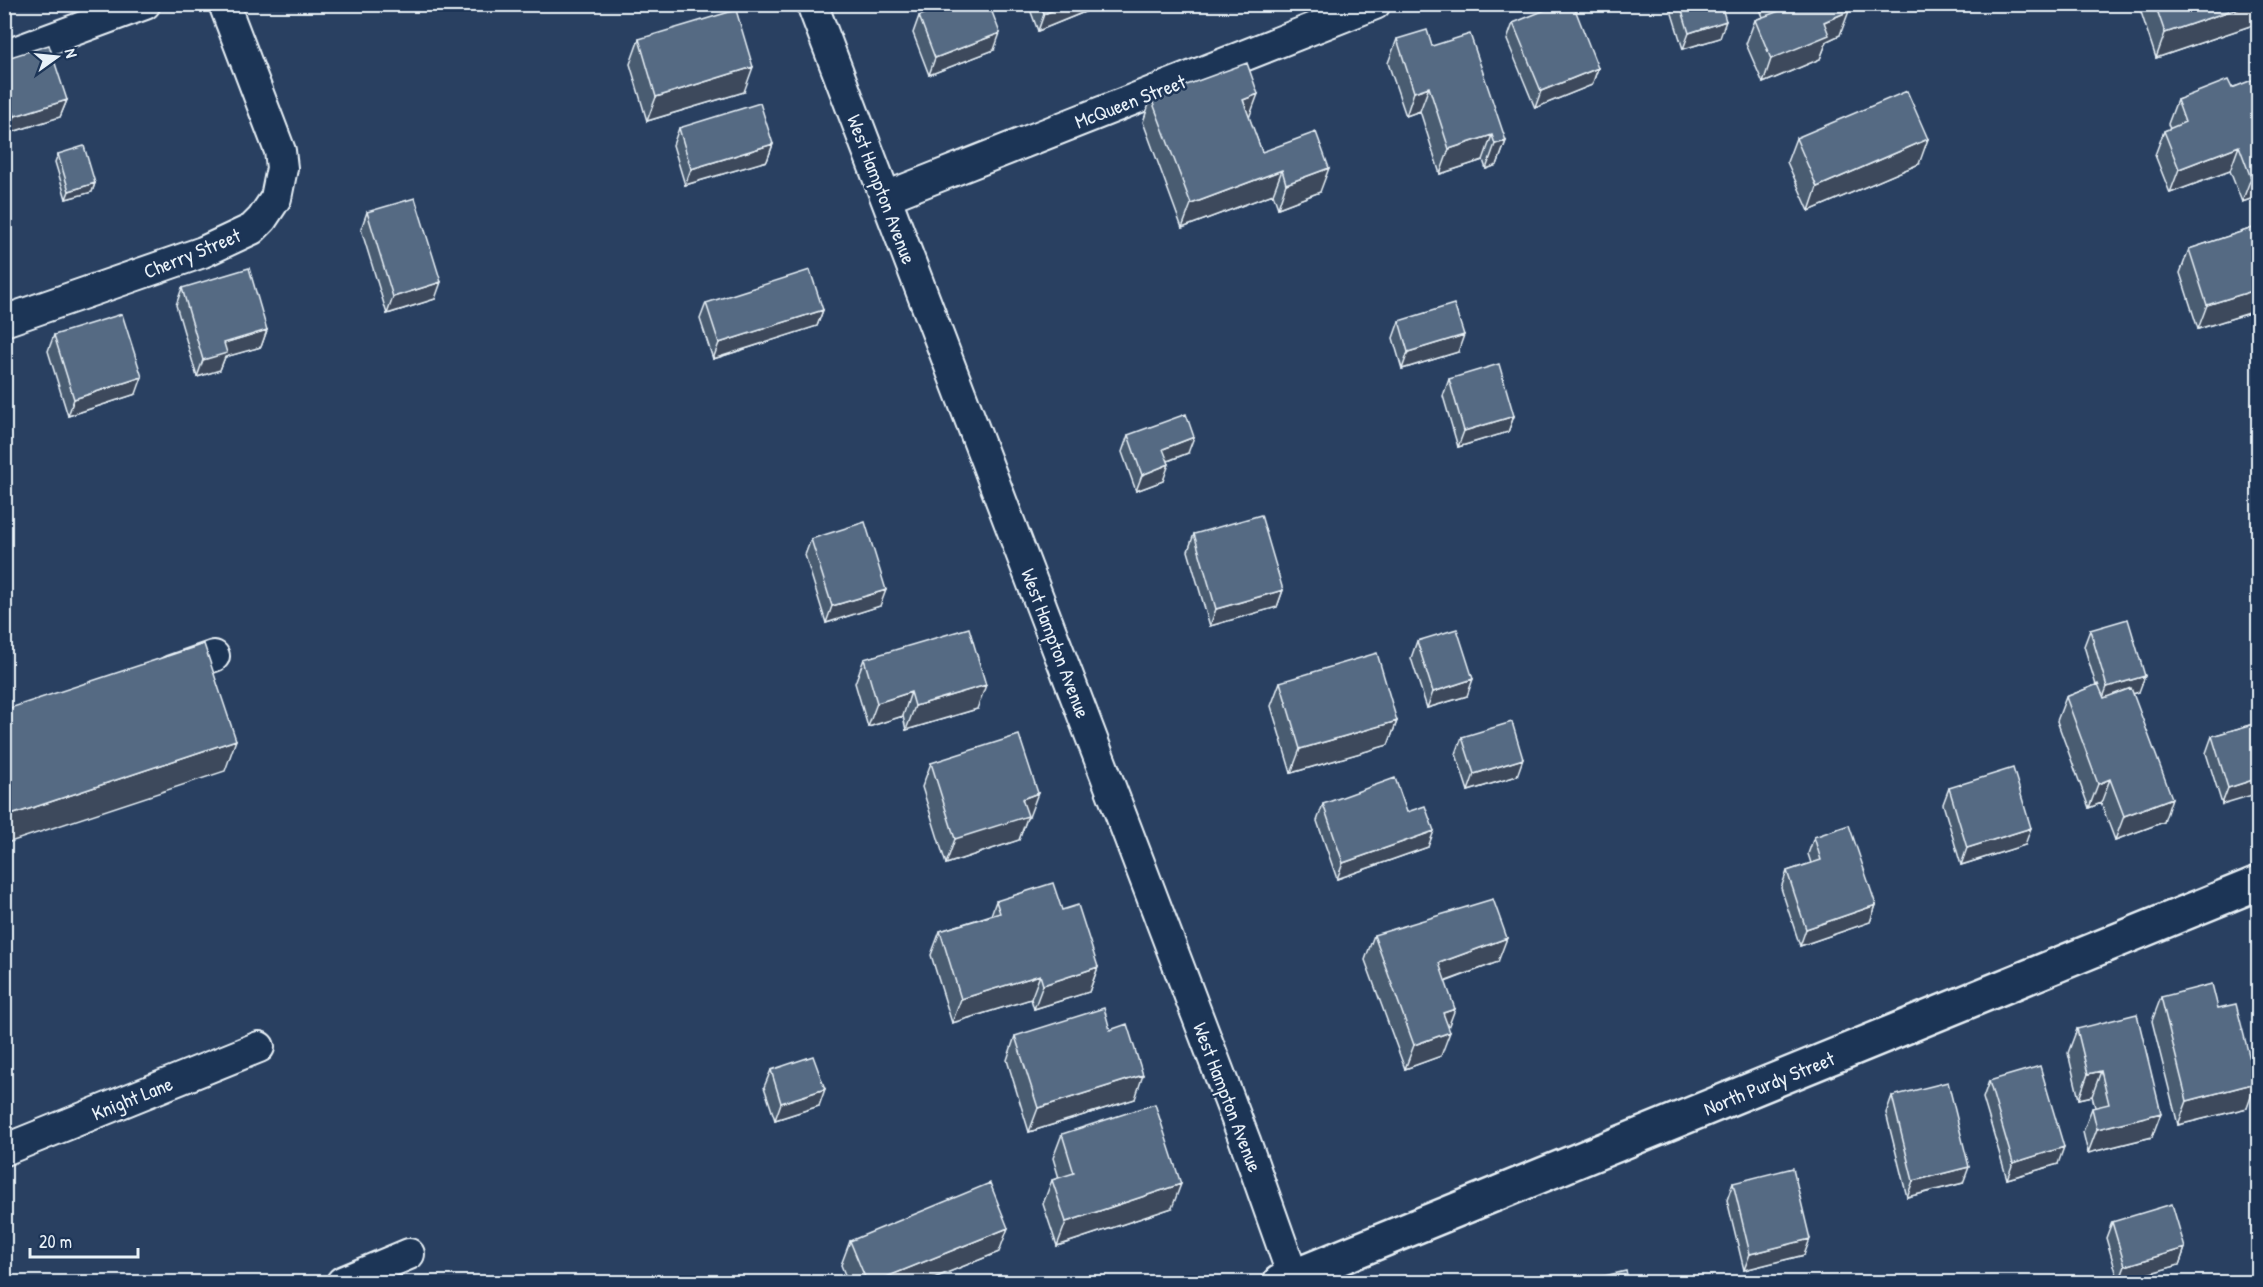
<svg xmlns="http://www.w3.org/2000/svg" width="2263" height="1287" font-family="'Patrick Hand',sans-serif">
<rect width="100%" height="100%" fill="#294061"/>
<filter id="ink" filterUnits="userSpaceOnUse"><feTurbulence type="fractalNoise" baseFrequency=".0167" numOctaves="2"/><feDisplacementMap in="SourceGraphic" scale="12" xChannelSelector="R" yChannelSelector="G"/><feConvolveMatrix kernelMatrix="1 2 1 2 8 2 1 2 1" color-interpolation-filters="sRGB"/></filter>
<g filter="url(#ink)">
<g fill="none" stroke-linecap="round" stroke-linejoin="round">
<defs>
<path id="minor" d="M812 4 1245 1141 1295 1282
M4 56 145 4
M886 197 1375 4
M4 321 203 252 252 229 262 219 276 198 282 168 280 151 224 4
M171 671 214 656
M4 1150 259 1047
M342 1282 409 1254"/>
<path id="tertiary" d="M1280 1282 2258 883"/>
</defs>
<use href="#minor" stroke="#e8f1f8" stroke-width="34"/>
<use href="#tertiary" stroke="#e8f1f8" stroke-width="38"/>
<use href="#minor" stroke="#1d3557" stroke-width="30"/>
<use href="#tertiary" stroke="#1d3557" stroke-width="33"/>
</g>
<path fill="#495b71" stroke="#e8f1f8" stroke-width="1.5" d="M1028 4H1104L1038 31Z
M1669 4H1721L1720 38 1683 49Z
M1758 4H1846L1840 35 1827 41 1820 59 1763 83 1746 44 1755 20 1763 17Z
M2139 4H2259V23L2156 58 2139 6Z
M919 16 994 50 929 75 913 33Z
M1513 23 1598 68 1592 85 1535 108 1507 40Z
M639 39 744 92 647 121 630 64Z
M1397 39 1432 46 1506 141 1497 165 1486 169 1483 160 1440 174 1420 111 1406 116 1388 63Z
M4 59 67 100 60 117 9 133 4 119Z
M2259 81V196L2242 202 2230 171 2170 193 2155 155 2164 131 2170 129 2168 124 2177 100Z
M1151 98 1249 118 1262 152 1320 192 1278 208 1273 194 1182 228 1143 122Z
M679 128 773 144 767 161 685 185 673 145Z
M1796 138 1919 164 1809 211 1787 162Z
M58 154 95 183 92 192 66 199 55 162Z
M367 212 435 299 387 314 361 229Z
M2259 226V310L2198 329 2180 273 2189 249Z
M182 288 267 330 261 347 225 357 220 370 197 377 176 305Z
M706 303 823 310 817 326 713 359 700 319Z
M1399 321 1458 352 1402 369 1393 338Z
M54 335 136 394 68 416 48 351Z
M1449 379 1514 416 1508 432 1458 447 1443 396Z
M1128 435 1188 453 1168 461 1163 481 1136 491 1122 452Z
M1194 534 1283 590 1277 607 1210 626 1188 551Z
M811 539 880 606 826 623 805 555Z
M2090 630 2139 692 2133 694 2164 822 2115 840 2101 803 2089 808 2057 721 2066 697 2096 685 2084 646Z
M1417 641 1467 696 1427 708 1411 658Z
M864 659 977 709 906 730 903 716 868 727 855 683Z
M1280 682 1397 721 1388 745 1291 773 1271 706Z
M2257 723 2222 804 2206 753 2212 736Z
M1462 737 1517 776 1468 791 1456 754Z
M931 763 1029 817 1027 818 1019 840 946 864 922 787Z
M1949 788 2025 845 1961 865 1943 804Z
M1323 804 1407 812 1428 847 1337 879 1317 821Z
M1814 837 1876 905 1870 922 1800 946 1781 888 1787 871 1811 863 1808 854Z
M996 901 1062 910 1098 967 1089 992 1034 1009 1031 999 952 1023 931 955 940 931 991 915Z
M1374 935 1498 962 1445 982 1448 1028 1441 1056 1405 1069 1365 960Z
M2161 997 2218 1008 2247 1108 2178 1125 2152 1021Z
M2077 1029 2152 1137 2088 1153 2083 1132 2092 1108 2095 1107 2092 1096 2079 1099 2068 1053Z
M1110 1030 1135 1099 1029 1132 1007 1060 1015 1036Z
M771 1070 819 1106 775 1120 764 1087Z
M1989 1081 2058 1164 2007 1179 1983 1098Z
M1892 1096 1963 1183 1907 1197 1886 1113Z
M1062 1134 1172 1208 1057 1246 1043 1204 1052 1180 1059 1178 1053 1158Z
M1733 1183 1804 1255 1744 1270 1727 1200Z
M2112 1222 2185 1248 2179 1265 2119 1282 2106 1238Z
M850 1241 999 1252 924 1282H848L841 1265Z"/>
<path fill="#3c4a5c" stroke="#e8f1f8" stroke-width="1.5" d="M1068 4H1104L1038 31 1044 14Z
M2032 4H2040L2031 8Z
M2250 4H2259V23L2156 58 2165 33Z
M1849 11 1840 35 1827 41 1820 59 1763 83 1771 59 1824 22Z
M1726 21 1720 38 1683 49 1689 33Z
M1000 33 994 50 929 75 935 58Z
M753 67 744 92 647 121 656 97Z
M1598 68 1592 85 1535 108 1541 91Z
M1429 87 1420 111 1406 116 1414 92Z
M1258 94 1249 118 1243 100Z
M67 100 60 117 9 133 15 116Z
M1492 135 1483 160 1440 174 1449 149Z
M1928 139 1919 164 1809 211 1817 187Z
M1506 141 1497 165 1486 169 1495 144Z
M773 144 767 161 685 185 691 169Z
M2239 146 2230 171 2170 193 2179 169Z
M1329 168 1320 192 1278 208 1286 184Z
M1282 170 1273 194 1182 228 1191 204Z
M2259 175V196L2242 202 2251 178Z
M95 183 92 192 66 199 69 191Z
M441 282 435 299 387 314 393 297Z
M2259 289V310L2198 329 2207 305Z
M823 310 817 326 713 359 719 343Z
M267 330 261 347 225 357 220 370 197 377 203 360 224 343Z
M1464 335 1458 352 1402 369 1408 352Z
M142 377 136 394 68 416 74 399Z
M1514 416 1508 432 1458 447 1464 431Z
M1194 437 1188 453 1157 465 1163 449Z
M1169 464 1163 481 1136 491 1142 475Z
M886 590 880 606 826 623 832 606Z
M1283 590 1277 607 1210 626 1216 609Z
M2145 676 2139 692 2101 703 2107 687Z
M1473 679 1467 696 1427 708 1433 692Z
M986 685 977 709 906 730 915 706Z
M911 692 903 716 868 727 877 703Z
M1397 721 1388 745 1291 773 1300 749Z
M236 740 225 771 4 844V819L5 817Z
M1523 759 1517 776 1468 791 1474 774Z
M2259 778V793L2222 804 2228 788Z
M2110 779 2101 803 2089 808 2098 784Z
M1038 793 1029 817 1027 818 1019 840 946 864 955 839 1022 799Z
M2172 798 2164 822 2115 840 2124 816Z
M2031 828 2025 845 1961 865 1967 848Z
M1434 831 1428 847 1337 879 1343 863Z
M1876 905 1870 922 1800 946 1806 929Z
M1507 938 1498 962 1430 987 1439 963Z
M1098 967 1089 992 1034 1009 1043 985Z
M1040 975 1031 999 952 1023 961 999Z
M1455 1009 1446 1033 1443 1013Z
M1450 1032 1441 1056 1405 1069 1414 1045Z
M2101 1071 2092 1096 2079 1099 2088 1074Z
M1143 1075 1135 1099 1029 1132 1038 1108Z
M2256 1083 2247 1108 2178 1125 2187 1101Z
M825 1089 819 1106 775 1120 781 1103Z
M2161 1113 2152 1137 2088 1153 2097 1129Z
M2064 1147 2058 1164 2007 1179 2013 1163Z
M1969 1167 1963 1183 1907 1197 1913 1181Z
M1181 1184 1172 1208 1057 1246 1066 1222Z
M1008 1228 999 1252 924 1282H874Z
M1810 1239 1804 1255 1744 1270 1750 1254Z
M2185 1248 2179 1265 2119 1282 2125 1266Z"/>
<path fill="#556a83" stroke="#e8f1f8" stroke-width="1.5" d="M949 4H989L1000 33 935 58 919 16Z
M1040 4H1068L1044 14Z
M1560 4H1573L1598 68 1541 91 1513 23Z
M1680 4H1721L1726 21 1689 33Z
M1776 4H1846L1849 11 1824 22 1829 35 1771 59 1755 20 1779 11Z
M2155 4H2250L2165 33Z
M736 10 753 67 656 97 639 39Z
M1427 30 1432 46 1470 34 1506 141 1495 144 1492 135 1449 149 1429 87 1414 92 1397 39Z
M49 45 67 100 15 116 4 84V59Z
M1247 63 1258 94 1243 100 1262 152 1316 132 1329 168 1286 184 1282 170 1191 204 1151 98Z
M2257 78 2259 81V175L2251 178 2239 146 2179 169 2164 131 2185 122 2177 100 2228 80 2232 88Z
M1907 91 1928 139 1817 187 1796 138Z
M760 103 773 144 691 169 679 128Z
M84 146 95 183 69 191 58 154Z
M415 198 441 282 393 297 367 212Z
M2259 226V289L2207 305 2189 249Z
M249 268 267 330 224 343 227 353 203 360 182 288Z
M810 270 823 310 719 343 706 303Z
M1454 304 1464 335 1408 352 1399 321Z
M122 314 142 377 74 399 54 335Z
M1499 364 1514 416 1464 431 1449 379Z
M1186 414 1194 437 1163 449 1169 464 1142 475 1128 435Z
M1261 515 1283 590 1216 609 1194 534Z
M865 522 886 590 832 606 811 539Z
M2128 619 2145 676 2107 687 2090 630Z
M969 628 986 685 915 706 911 692 877 703 864 659Z
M1457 629 1473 679 1433 692 1417 641Z
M204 644 236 740 5 817 4 814V710Z
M1377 653 1397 721 1300 749 1280 682Z
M2098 684 2104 698 2131 688 2172 798 2124 816 2110 779 2098 784 2066 697Z
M1512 722 1523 759 1474 774 1462 737Z
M2257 723 2259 727V778L2228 788 2212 736Z
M1019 735 1038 793 1022 799 1028 816 955 839 931 763Z
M2013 768 2031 828 1967 848 1949 788Z
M1395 778 1407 812 1425 806 1434 831 1343 863 1323 804Z
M1849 825 1876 905 1806 929 1787 871 1821 860 1814 837Z
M1053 883 1062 910 1078 905 1098 967 1043 985 1040 975 961 999 940 931 1000 913 996 901Z
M1493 899 1507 938 1439 963 1455 1009 1443 1013 1450 1032 1414 1045 1374 935Z
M2212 984 2218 1008 2236 1004 2256 1083 2187 1101 2161 997Z
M1104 1008 1110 1030 1127 1024 1143 1075 1038 1108 1015 1036Z
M2137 1014 2161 1113 2097 1129 2092 1108 2109 1104 2101 1071 2088 1074 2077 1029Z
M813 1056 825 1089 781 1103 771 1070Z
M2040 1066 2064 1147 2013 1163 1989 1081Z
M1948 1082 1969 1167 1913 1181 1892 1096Z
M1155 1104 1181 1184 1066 1222 1052 1180 1074 1173 1062 1134Z
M1793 1168 1810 1239 1750 1254 1733 1183Z
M990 1183 1008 1228 874 1282H867L850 1241Z
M2172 1204 2185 1248 2125 1266 2112 1222Z
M1626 1271 1629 1282H1579Z"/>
</g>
<g text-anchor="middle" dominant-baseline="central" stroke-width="5" stroke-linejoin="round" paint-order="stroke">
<g font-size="20" fill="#e8f1f8" stroke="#1d3557">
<text transform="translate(1130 101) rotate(-21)">McQueen Street</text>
<text transform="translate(882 189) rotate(69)">West Hampton Avenue</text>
<text transform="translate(192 253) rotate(-22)">Cherry Street</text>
<text transform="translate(1056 643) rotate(69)">West Hampton Avenue</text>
<text transform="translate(1769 1083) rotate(-22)">North Purdy Street</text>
<text transform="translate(1228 1097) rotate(69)">West Hampton Avenue</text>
<text transform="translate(132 1098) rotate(-22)">Knight Lane</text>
</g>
</g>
<rect width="2263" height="1287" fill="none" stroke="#1d3557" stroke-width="24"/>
<rect x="12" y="12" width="2239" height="1263" fill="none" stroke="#e8f1f8" stroke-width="2" filter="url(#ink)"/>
<g transform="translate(57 57) rotate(75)" stroke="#1d3557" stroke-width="4.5" paint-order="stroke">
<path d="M0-4.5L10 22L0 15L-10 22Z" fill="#e8f1f8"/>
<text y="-9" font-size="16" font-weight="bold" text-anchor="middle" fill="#e8f1f8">N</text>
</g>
<path d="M30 1248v9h108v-9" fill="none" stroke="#e8f1f8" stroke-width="3"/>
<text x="39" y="1248" font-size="18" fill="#e8f1f8" stroke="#1d3557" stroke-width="4.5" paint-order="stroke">20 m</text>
</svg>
